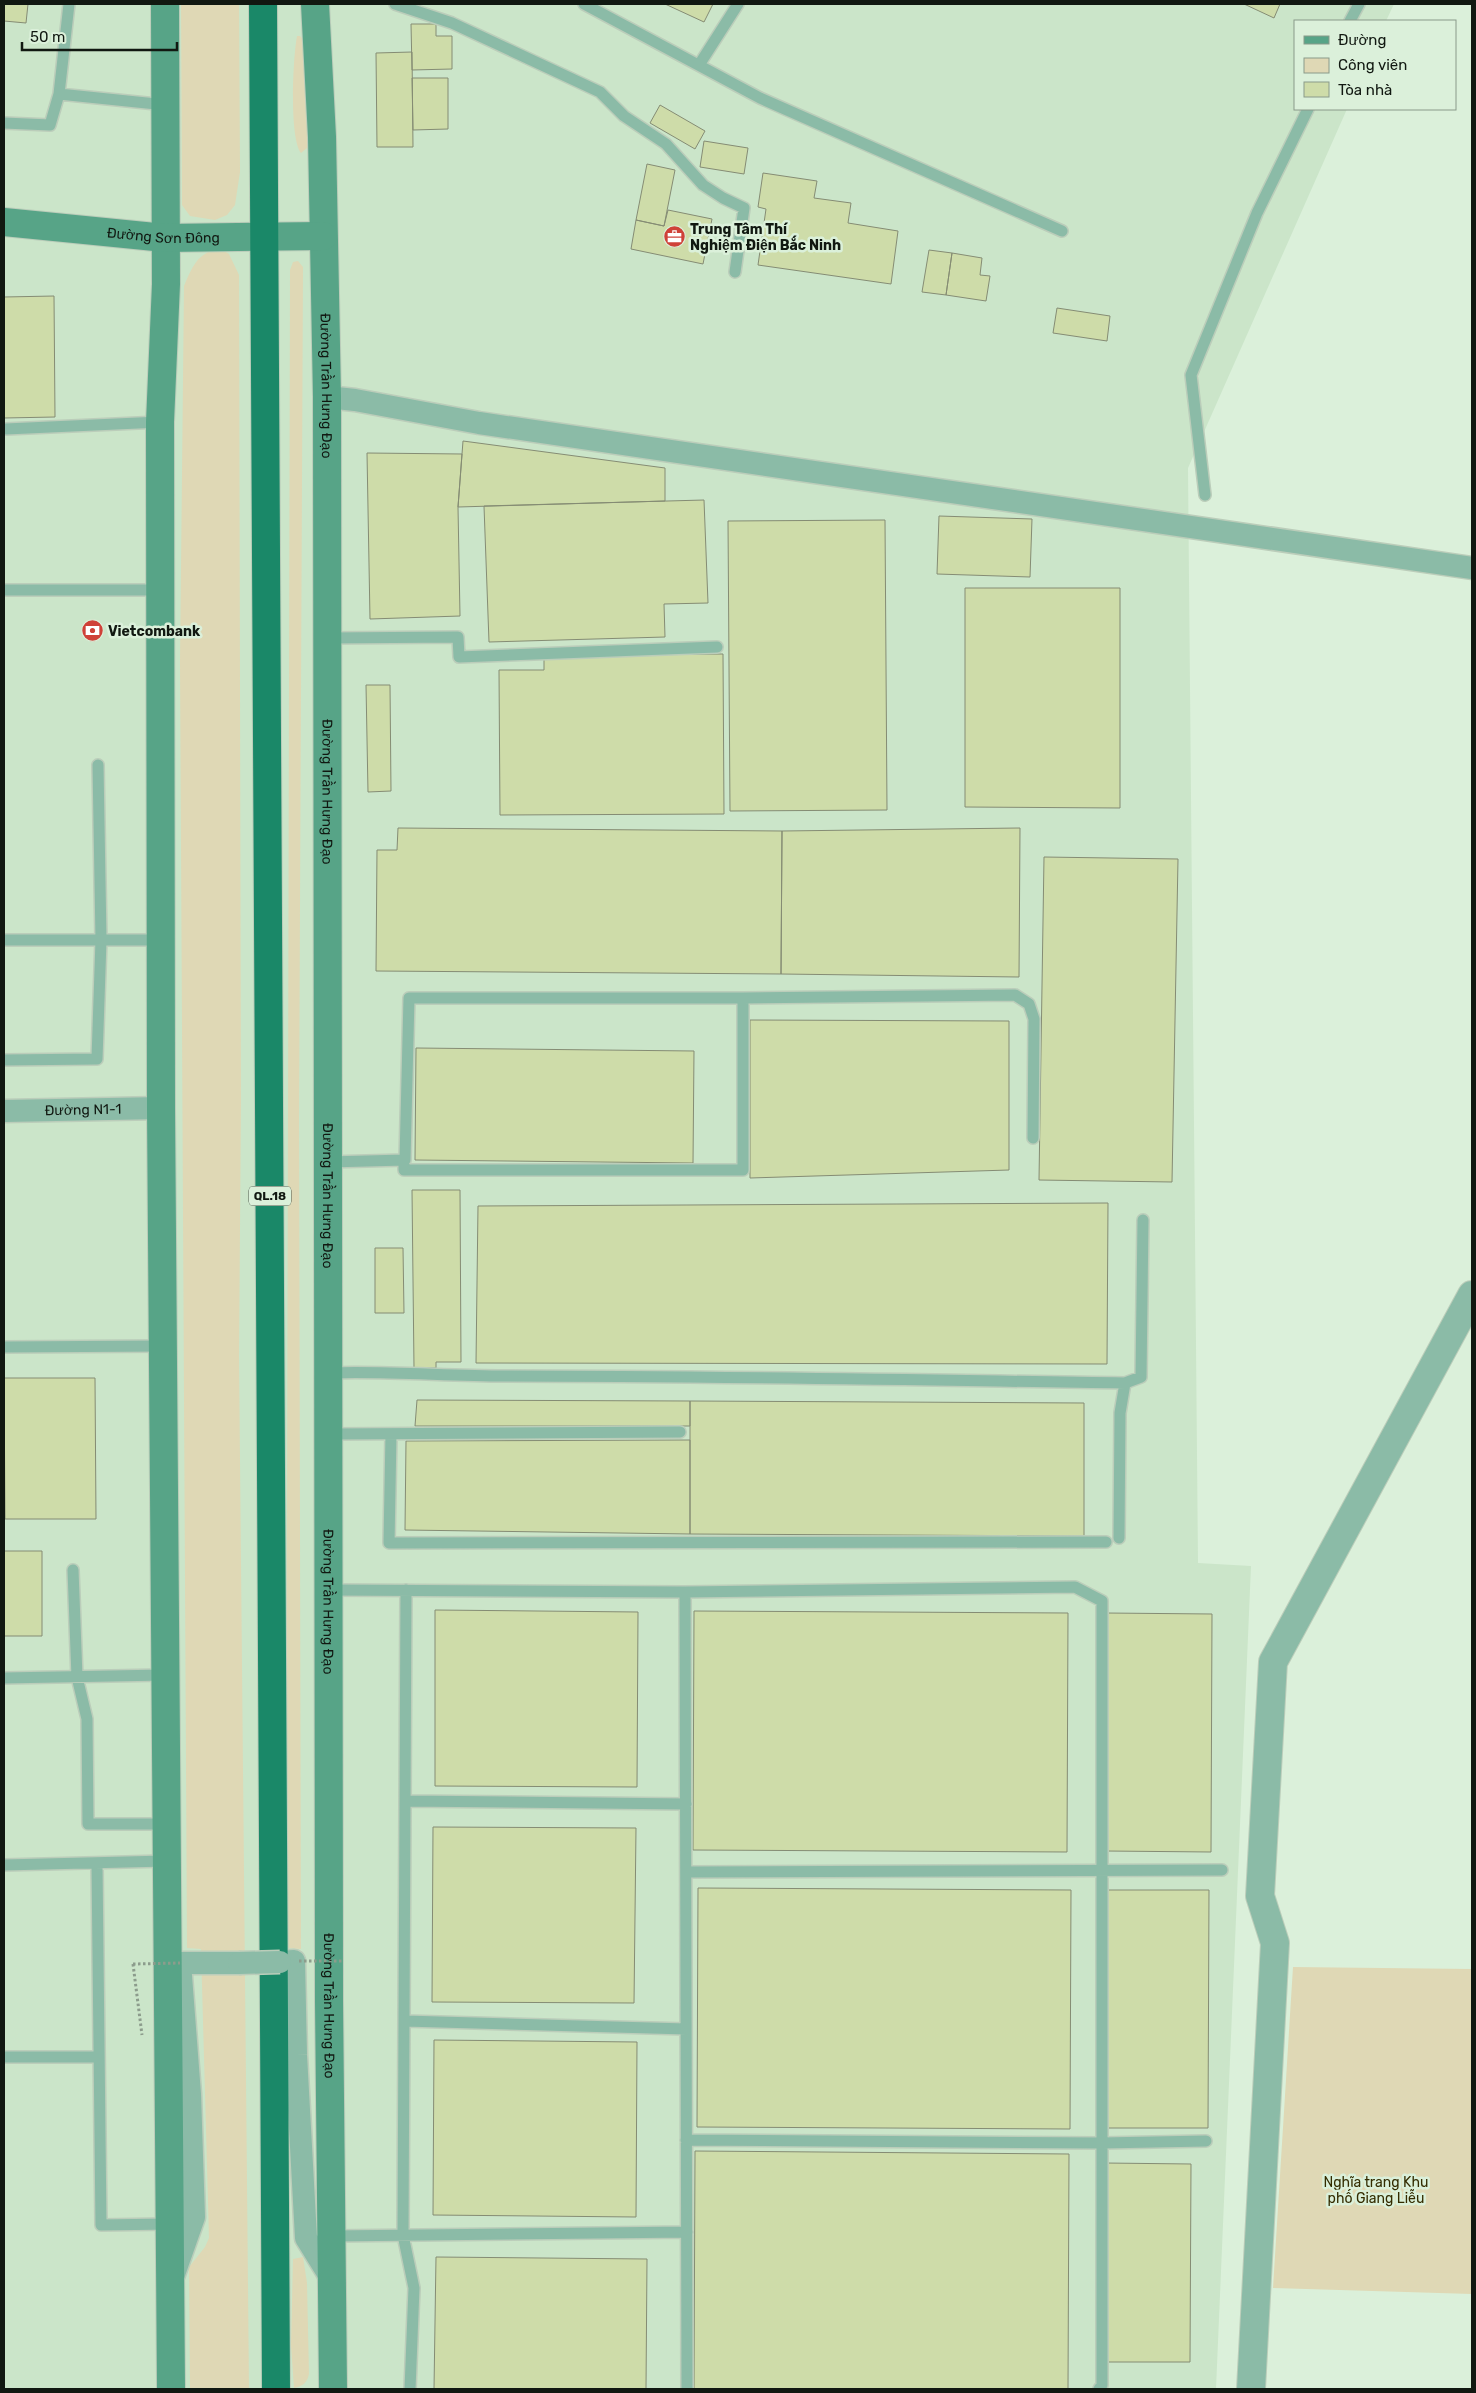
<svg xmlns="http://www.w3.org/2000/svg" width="1476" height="2393" font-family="Rubik,sans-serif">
<rect width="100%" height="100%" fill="#dbf0da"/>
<path fill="#cbe5c9" d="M4 4H1394L1386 21H1295V109H1347L1188 468 1198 1563 1251 1566 1216 2389H4Z"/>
<path fill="#dfd8b5" d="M181 4H239L240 172 235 205 227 215 215 220 190 216 182 205Z
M297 36H300C311 46 308 123 308 141L307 148 301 153C289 138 293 57 297 36Z
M221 249 229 254 239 275 241 1100 239 1357 249 2389H190L189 2267 205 2247 209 2238 201 1949 187 1948 180 662 184 286C192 267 198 251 221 249Z
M298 261 303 267 299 1121 301 1949 286 1948 290 270 293 262Z
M1293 1967 1472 1969V2294L1273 2288Z
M303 2257 307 2283 309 2374C307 2383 303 2386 294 2388L291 2345 293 2259Z"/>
<path fill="#cedca9" stroke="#858c74" d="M4 4H28L26 23 4 21Z
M665 4H713L704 22Z
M1244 4H1280L1274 18Z
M411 24H436V36H452V69L412 70Z
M412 52 413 147H377L376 53Z
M412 78H448V129L413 130Z
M660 105 705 131 695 149 650 123Z
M704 141 748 148 744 174 700 167Z
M647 164 675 170 664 226 636 220Z
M763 173 817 181 814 198 851 203 848 223 898 231 891 284 758 265 766 209 758 207Z
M668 210 712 219 703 264 631 249 636 220 664 226Z
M929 250 952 253 946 295 922 292Z
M952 253 982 258 980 275 990 276 986 301 946 295Z
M54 296 55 417 4 418V297Z
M1057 308 1110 316 1107 341 1053 333Z
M463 441 665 468V501L458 507Z
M367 453 462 454 458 507 460 616 370 619Z
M704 500 708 603 664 604 665 637 489 642 484 506Z
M939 516 1032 519 1030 577 937 574Z
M885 520 887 810 730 811 728 521Z
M965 588H1120V808L965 807Z
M723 654 724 814 500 815 499 670H544V655Z
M366 685H390L391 791 368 792Z
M398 828 782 831 781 974 376 971 377 850H397Z
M1020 828 1019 977 781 974 782 831Z
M1044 857 1178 859 1172 1182 1039 1180Z
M750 1020 1009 1021V1170L750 1178Z
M416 1048 694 1051 693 1163 415 1160Z
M412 1190H460L461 1362H436V1368H414Z
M1108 1203 1107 1364 476 1363 478 1206Z
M375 1248H403L404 1313H375Z
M4 1378H95L96 1519H5Z
M417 1400 690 1401V1426H415Z
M690 1401 1084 1403V1536L690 1534Z
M690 1440V1534L405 1530 406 1441Z
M4 1551H42V1636H4Z
M435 1610 638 1612 637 1787 435 1786Z
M694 1611 1068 1613 1067 1852 693 1850Z
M1106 1613 1212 1614 1211 1852 1106 1851Z
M433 1827 636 1828 634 2003 432 2002Z
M698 1888 1071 1890 1070 2129 697 2127Z
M1103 1890H1209L1208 2128H1103Z
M434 2040 637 2042 636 2217 433 2215Z
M695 2151 1069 2154 1068 2389H694Z
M1105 2163 1191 2164 1190 2362H1104Z
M436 2257 647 2259 646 2389H434Z"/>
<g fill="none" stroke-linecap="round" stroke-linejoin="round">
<defs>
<path id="service" d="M395 4 452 23 600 92 624 116 666 144 703 185 723 198 744 208 735 272
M584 4 760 98 1062 231
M1350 21 1359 4
M699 65 738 4
M59 94 166 105
M4 123 50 125 59 94 69 4
M6 429 160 422
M1205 495 1191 375 1257 213 1308 109
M5 590H160
M328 638 458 637 459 657 717 647
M4 940H161
M4 1060 97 1059 101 940 98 765
M404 1160V1170H743V998
M328 1162 405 1160 409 998H743L1015 995 1029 1004 1034 1019 1033 1138
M4 1347 163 1346
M329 1373C389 1371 446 1376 505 1376 712 1376 918 1380 1125 1383
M329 1434 680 1432
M391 1434 389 1543 1106 1542
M1119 1538 1120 1413 1125 1383 1141 1377 1143 1220
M73 1570 77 1677 87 1719 88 1824H165
M329 1590 685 1592 1075 1587 1102 1601V2385L1099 2389
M406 1590 403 2235 414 2288 410 2389
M685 1592 687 2389
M4 1678 164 1675
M405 1801 686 1804
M4 1865 166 1861
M97 1865 101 2225 169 2224
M686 1872 1222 1870
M405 2021 686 2029
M4 2057H99
M686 2140 1102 2143 1206 2141
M333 2236 687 2232"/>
<g id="minor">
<path d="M327 397 355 400 479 423 1472 568"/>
<path id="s1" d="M4 1111 161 1108"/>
<path d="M280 1962 294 1961 296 2055 306 2238 334 2283"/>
<path d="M174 2274 194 2217 190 2094 180 1963H239"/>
</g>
<path id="tertiary" d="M1251 2389 1275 1943 1260 1896 1273 1662 1472 1295"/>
<g id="secondary">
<path d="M165 4 166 284 160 422 161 1108 171 2389"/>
<path id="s2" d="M315 4 322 137 327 397 329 2001 333 2389"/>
<path id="s3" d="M4 222 165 238 323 236"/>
</g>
<path id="trunk" d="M263 4 276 2389"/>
</defs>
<use href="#service" stroke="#bbcdba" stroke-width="14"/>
<use href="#minor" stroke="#bbcdba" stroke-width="25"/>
<use href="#tertiary" stroke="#bbcdba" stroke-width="30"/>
<use href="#secondary" stroke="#bbcdba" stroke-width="30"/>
<use href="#trunk" stroke="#bbcdba" stroke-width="30"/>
<path stroke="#8c9c8c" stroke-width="3" stroke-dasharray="2.5 2.5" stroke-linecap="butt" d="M133 1964 142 2035"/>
<use href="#service" stroke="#8bbba7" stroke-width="11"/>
<use href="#minor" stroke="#8bbba7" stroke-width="22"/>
<use href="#tertiary" stroke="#8bbba7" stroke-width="28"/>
<use href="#secondary" stroke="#57a487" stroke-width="28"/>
<use href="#trunk" stroke="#1a8868" stroke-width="28"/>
<defs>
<path id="minor-bridge" d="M239 1963 280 1962"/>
</defs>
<use href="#minor-bridge" stroke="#bbcdba" stroke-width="25" stroke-linecap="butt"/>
<path stroke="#8c9c8c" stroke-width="3" stroke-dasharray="2.5 2.5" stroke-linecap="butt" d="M299 1961H342
M133 1964 180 1963"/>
<use href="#minor-bridge" stroke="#8bbba7" stroke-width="22"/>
</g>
<defs>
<symbol id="office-disc" viewBox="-11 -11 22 22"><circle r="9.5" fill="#cf4138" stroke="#dbf0da"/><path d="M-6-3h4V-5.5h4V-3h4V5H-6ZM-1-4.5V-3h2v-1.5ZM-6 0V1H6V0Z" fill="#fff"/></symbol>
<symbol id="bank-disc" viewBox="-11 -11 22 22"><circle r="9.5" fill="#cf4138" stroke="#dbf0da"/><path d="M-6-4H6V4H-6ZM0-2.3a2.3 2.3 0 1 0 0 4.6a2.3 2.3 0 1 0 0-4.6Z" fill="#fff"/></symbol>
</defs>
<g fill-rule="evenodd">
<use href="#office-disc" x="662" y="224" width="25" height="25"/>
<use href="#bank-disc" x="80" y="618" width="25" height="25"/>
</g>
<g text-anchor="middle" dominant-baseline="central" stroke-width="5" stroke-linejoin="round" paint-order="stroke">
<rect fill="#dbf0da" stroke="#4e594d" stroke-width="1" x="249" y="1186.5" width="42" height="19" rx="4"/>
<g font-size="12" font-weight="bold" fill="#111811">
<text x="270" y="1196">QL.18</text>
</g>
<g font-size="14" font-weight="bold" fill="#111811" stroke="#dbf0da" text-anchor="start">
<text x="690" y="229">Trung Tâm Thí<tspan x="690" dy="16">Nghiệm Điện Bắc Ninh</tspan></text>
<text x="108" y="631">Vietcombank</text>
</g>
<g font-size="14" fill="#111811" stroke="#dbf0da">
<text stroke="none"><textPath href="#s3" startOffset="160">Đường Sơn Đông</textPath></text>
<text stroke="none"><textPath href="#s2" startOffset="382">Đường Trần Hưng Đạo</textPath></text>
<text stroke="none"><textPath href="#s2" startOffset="788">Đường Trần Hưng Đạo</textPath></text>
<text stroke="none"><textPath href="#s1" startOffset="79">Đường N1-1</textPath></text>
<text stroke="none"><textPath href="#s2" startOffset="1192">Đường Trần Hưng Đạo</textPath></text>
<text stroke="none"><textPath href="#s2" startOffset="1598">Đường Trần Hưng Đạo</textPath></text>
<text stroke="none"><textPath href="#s2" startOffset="2002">Đường Trần Hưng Đạo</textPath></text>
</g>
<g font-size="14" fill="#342c00" stroke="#dbf0da">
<text x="1376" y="2182">Nghĩa trang Khu<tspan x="1376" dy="16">phố Giang Liễu</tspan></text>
</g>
</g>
<rect width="1476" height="2393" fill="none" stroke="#111811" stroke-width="10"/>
<rect x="1294" y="20" width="162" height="90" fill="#dbf0da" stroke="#8a9a8a"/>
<rect x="1304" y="36" width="25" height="8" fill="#57a487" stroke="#8a9a8a"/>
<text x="1338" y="45" font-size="15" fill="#111811">Đường</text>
<rect x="1304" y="58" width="25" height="15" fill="#dfd8b5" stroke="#8a9a8a"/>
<text x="1338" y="70" font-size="15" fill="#111811">Công viên</text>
<rect x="1304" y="82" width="25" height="15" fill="#cedca9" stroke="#8a9a8a"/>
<text x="1338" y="95" font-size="15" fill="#111811">Tòa nhà</text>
<path d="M22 42v8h155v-8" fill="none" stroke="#111811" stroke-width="2.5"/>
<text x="30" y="42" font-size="15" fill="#111811" stroke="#dbf0da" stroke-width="4" paint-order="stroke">50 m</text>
</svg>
